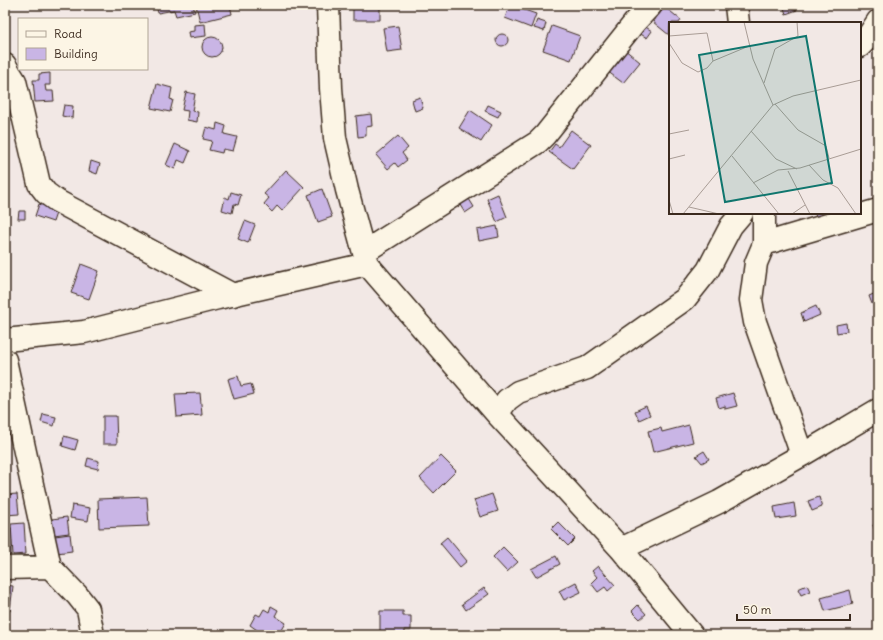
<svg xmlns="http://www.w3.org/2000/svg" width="883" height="640" font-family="Delius,sans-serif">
<rect width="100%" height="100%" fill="#f2e8e5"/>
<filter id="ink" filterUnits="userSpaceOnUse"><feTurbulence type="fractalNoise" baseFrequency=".025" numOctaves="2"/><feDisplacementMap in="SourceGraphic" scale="8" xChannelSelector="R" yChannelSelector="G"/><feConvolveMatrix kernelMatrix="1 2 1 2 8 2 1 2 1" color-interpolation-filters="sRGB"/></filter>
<g filter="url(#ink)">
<path fill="#c9b5e5" stroke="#3b2a1e" d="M156 5H193L195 12 176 16 174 10 158 13Z
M196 5H216L217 7 230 5 232 14 200 22Z
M353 5H380V20H353Z
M510 5 536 14 531 28 505 18Z
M783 5H795L797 10 786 14Z
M665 7 681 20 679 23H670L669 35 653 22Z
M537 20 546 23 544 31 534 28Z
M205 24 206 36 189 38 188 32 194 31V25Z
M398 26 402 50 387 52 383 28Z
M552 26 580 36 571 60 543 50Z
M644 26 652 31 647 38 639 33Z
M496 40a6 6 0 1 1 12 0a6 6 0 1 1-12 0Z
M202 47a10 10 0 1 1 20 0a10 10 0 1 1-20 0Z
M624 49 640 62 623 83 607 71Z
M50 73V85H45L46 91H53L54 101 35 102 33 80H39V74Z
M157 84 172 88 170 99 173 100 170 112 151 108Z
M186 92 195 94 192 111 198 112 197 122 187 120 188 111 182 110Z
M420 97 423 108 415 111 412 100Z
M64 105 73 106 72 118 62 116Z
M488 105 501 111 498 117 485 111Z
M470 110 492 125 481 142 459 128Z
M371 114 372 126 366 127V136L358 137 356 116Z
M217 123 226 126 224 134 237 137 233 151 223 149 222 153 209 150 212 141 203 139 206 127 216 130Z
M571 130 591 145 573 169 549 152 555 144 559 147Z
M398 136 408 148 402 153 407 160 398 167 395 163 388 169 376 155Z
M175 144 190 151 185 163 178 160 175 169 166 165Z
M91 161 100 164 97 174 89 171Z
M286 170 304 187 282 211 277 206 272 212 264 204 269 198 264 194Z
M322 189 332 217 318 222 308 195Z
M231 192 241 195 238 205 234 204 232 213 222 210 225 197 229 199Z
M498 194 507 217 497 222 487 199Z
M469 199 474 207 465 213 460 205Z
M39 204 57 210 53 222 35 216Z
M19 211H25V219H18Z
M815 213H829L816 217Z
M245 221 255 225 248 243 238 239Z
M497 226 499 237 479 241 477 230Z
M81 264 99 271 89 299 71 293Z
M878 292V301L872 304 869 296Z
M816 306 820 315 804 322 801 313Z
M846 323 847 331 837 333 836 325Z
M238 376 241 386 251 384 254 394 234 399 228 379Z
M200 393 202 415 177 417 175 394Z
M733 393 737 406 725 409V406L719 408 716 398Z
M646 406 650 415 639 420 635 411Z
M43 414 56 417 54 426 41 422Z
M103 416H116L117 444H103Z
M689 425 693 442 653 452 648 431 661 428 662 432Z
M64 436 78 440 75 450 62 446Z
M704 451 709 459 702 463 696 456Z
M441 456 456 471 434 493 420 478Z
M88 458 99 461 98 469 86 466Z
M17 494 19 514 6 515 5 495Z
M492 494 498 511 480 517 474 500Z
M147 497 149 526 99 528 98 499Z
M819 497 822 507 812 511 808 501Z
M794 503 796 516 776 519 774 507Z
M72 505 90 508 88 521 70 518Z
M67 517 69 533 54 535 52 519Z
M558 522 575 539 568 546 551 529Z
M24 523 26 554 13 555 11 524Z
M878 523V539L873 525Z
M5 528H11V555H5Z
M70 534 72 551 57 553 55 536Z
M447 537 467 561 460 567 440 543Z
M503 547 518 562 507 572 493 557Z
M556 556 560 564 536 577 531 569Z
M598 566 615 585 608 591 605 587 598 592 591 583 597 577 592 571Z
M576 582 581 592 564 600 559 591Z
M5 585 13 586 10 611 5 610Z
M807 585 810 591 801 595 798 589Z
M484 588 489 594 466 610 462 604Z
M850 590 853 604 825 611 821 598Z
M638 605 646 614 640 619 632 611Z
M271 606 278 610 275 616 286 623 279 635H254L257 630 250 625 256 614 260 616 264 609 269 612Z
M380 611H403V616H411V630H404V633H411V635H380Z"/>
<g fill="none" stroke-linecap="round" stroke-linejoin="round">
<defs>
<path id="minor" d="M328 5 331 88 335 138 347 190 367 264 497 414 621 549 692 635
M736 5 738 23
M860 46 865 41 878 21
M5 65 15 81 39 184 46 193 57 201 233 295
M764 213V244L756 263 751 300 755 322 802 455
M764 244 878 210
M364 252 538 142 545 135 635 22 651 5
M5 340 84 332 218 298 367 264
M5 360 50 567 77 595 88 609 93 635
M497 414 507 400 518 392 587 368 685 299 708 270 731 226 742 213
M621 549 719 502 802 455 878 410
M5 568 50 567"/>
</defs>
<use href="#minor" stroke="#3b2a1e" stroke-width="25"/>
<use href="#minor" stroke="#fcf5e5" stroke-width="22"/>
</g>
</g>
<g transform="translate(669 22)">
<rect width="192" height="192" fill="#f2e8e5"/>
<path fill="none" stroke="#a99c95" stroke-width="1" d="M75 0 84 37 104 83M0 14 38 11 44 39M0 21 13 41 29 50 38 46 44 39 80 24M95 61 106 27 129 14 128 0M106 82 129 108 157 124 160 136M82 109 107 137 128 147M0 112 20 108M63 134 110 192M0 137 16 133M140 143 154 158 169 166 187 192M119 149 141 192M84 161 109 148 131 146 192 127M0 178 4 192M20 185 50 192M14 192 104 83 124 74 192 58M123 192 136 183"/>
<path fill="#0f766e" fill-opacity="0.15" stroke="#0f766e" stroke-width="2" d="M137 14 163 161 56 180 30 33Z"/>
<rect width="192" height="192" fill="none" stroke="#3b2a1e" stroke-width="2"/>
</g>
<rect width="883" height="640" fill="none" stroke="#fcf5e5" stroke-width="20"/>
<rect x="10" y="10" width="863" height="620" fill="none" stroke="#3b2a1e" stroke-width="1.5" filter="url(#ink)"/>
<rect x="18" y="18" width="130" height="52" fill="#fcf5e5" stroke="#afa495"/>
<rect x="26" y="31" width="20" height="6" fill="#fcf5e5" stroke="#afa495"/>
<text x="54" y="38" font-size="12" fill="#3b2a1e">Road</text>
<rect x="26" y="48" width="20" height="12" fill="#c9b5e5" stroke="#afa495"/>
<text x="54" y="58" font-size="12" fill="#3b2a1e">Building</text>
<path d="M737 614v6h113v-6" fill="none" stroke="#3b2a1e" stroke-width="2"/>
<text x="743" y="614" font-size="12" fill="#3b2a1e" stroke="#fcf5e5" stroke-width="3" paint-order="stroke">50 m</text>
</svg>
